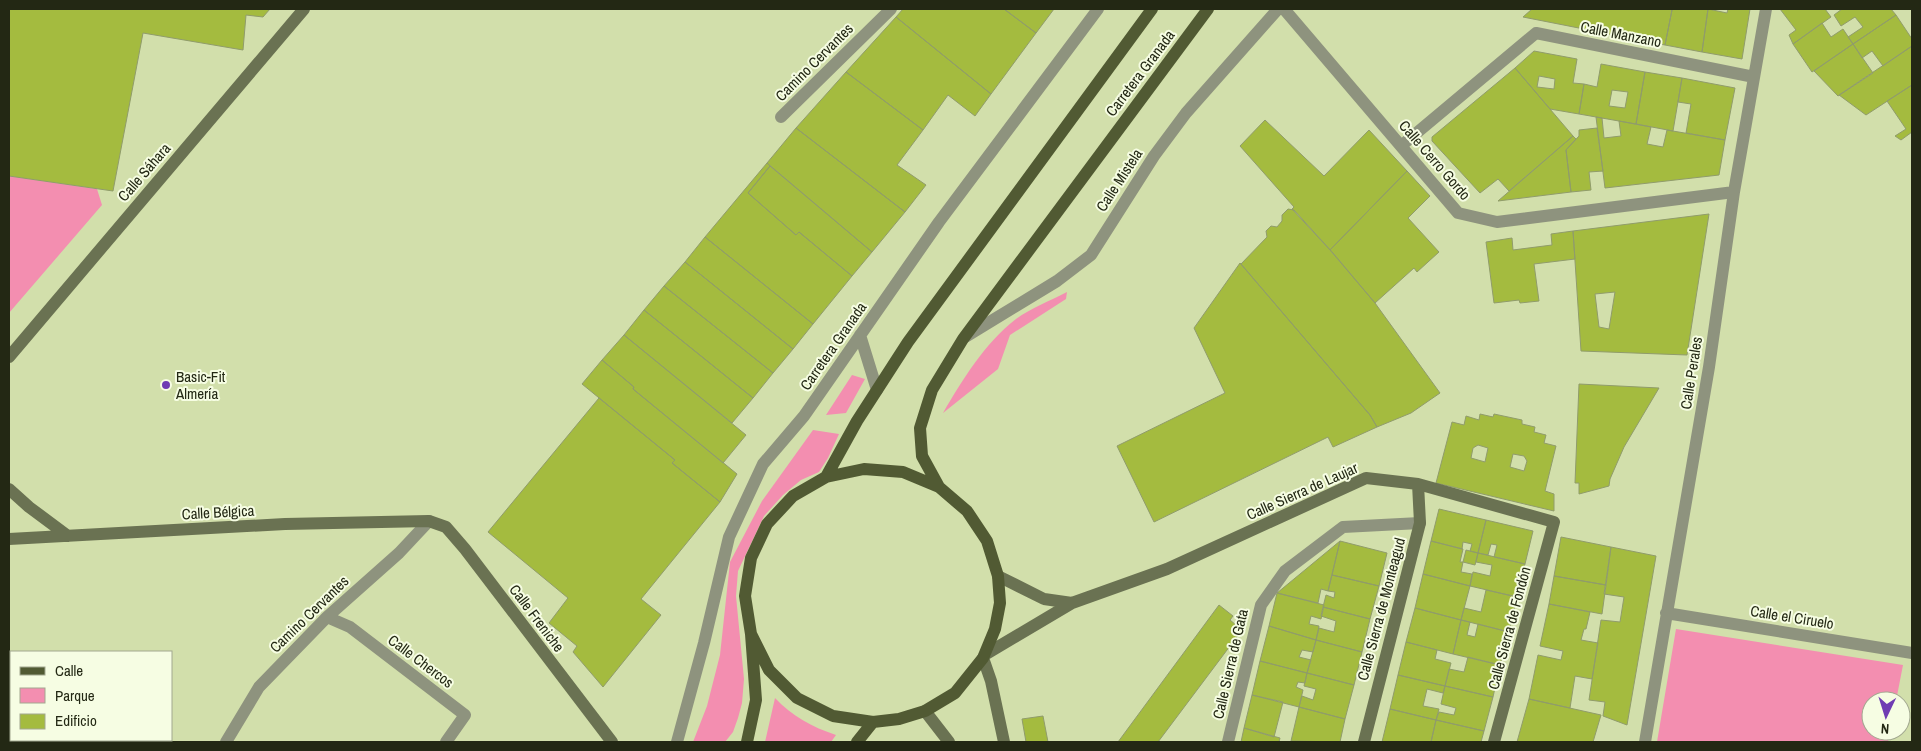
<svg xmlns="http://www.w3.org/2000/svg" width="1921" height="751" font-family="'Archivo Narrow',sans-serif">
<rect width="100%" height="100%" fill="#d2dfab"/>
<path fill="#f38eb0" d="M9 176 97 189 102 205 9 313Z
M1067 292 1066 299 1010 335 998 369 943 413C963 379 984 344 1016 319 1031 308 1050 301 1067 292Z
M852 375 865 379 846 413 826 415Z
M813 430 839 434 828 458 819 472 801 480 783 495 764 516 738 571 736 596 744 679 742 703 738 718 733 732 725 742H693L707 706 720 655 730 562 762 501Z
M1676 629 1903 665 1896 701H1871V731H1890L1888 742H1657Z
M775 698C792 716 812 727 836 735L831 742H765Z"/>
<path fill="#a4bb3f" stroke="#909c6b" fill-rule="evenodd" d="M9 9H270L263 17 246 15 243 50 143 33 113 191 9 176Z
M903 9H1004L1036 33 991 94 896 17Z
M1004 9H1054L1036 33Z
M1532 9H1669L1672 10 1665 45 1523 17Z
M1669 9H1708L1702 52 1665 45 1672 10Z
M1708 9 1727 13 1728 9H1750L1742 59 1702 52Z
M1780 9H1825L1831 17 1793 44 1789 35 1796 30Z
M1842 9H1891L1896 15 1853 44 1848 37 1863 27 1855 17 1841 26 1834 15Z
M1896 15 1912 39V46L1883 66 1872 51 1862 58 1853 44Z
M896 17 991 94 975 116 948 95 923 130 846 72Z
M1822 23 1831 37 1843 29 1853 44 1812 72 1793 44Z
M1853 44 1873 73 1838 96 1814 71Z
M1912 46V85L1866 115 1839 95Z
M1534 51 1577 59 1573 83 1584 84 1579 114 1550 109 1515 68ZM1539 76 1555 79 1554 89 1537 87Z
M1601 64 1645 72 1636 124 1579 114 1584 84 1597 87ZM1612 90 1628 92 1625 108 1609 106Z
M1515 68 1573 136 1509 191 1498 179 1480 193 1432 141V137Z
M846 72 923 130 897 165 926 185 905 212 796 128Z
M1645 72 1682 78 1673 131 1636 124Z
M1682 78 1735 88 1725 140 1686 133 1691 104 1678 102Z
M1912 85V132L1901 140 1895 136 1906 129 1887 101Z
M1596 117 1602 118 1604 138 1621 136 1619 121 1651 127 1647 144 1663 147 1667 130 1725 140 1719 175 1605 188Z
M1265 120 1324 176 1369 130 1407 171 1330 250 1292 209 1294 207 1240 146Z
M796 128 905 212 872 252 767 163Z
M1597 128 1603 171 1589 172 1591 190 1571 192 1566 150 1579 136V130Z
M1573 136 1576 139 1566 150 1571 192 1498 201Z
M767 163 770 166 748 193 796 235 799 232 852 276 813 324 705 237Z
M770 166 872 252 852 276 799 232 796 235 748 193Z
M1407 171 1430 196 1408 218 1439 252 1417 272 1414 268 1375 303 1330 250Z
M1288 209 1294 210 1333 253 1375 303 1440 393 1411 413 1377 427 1370 415 1241 264 1267 237 1266 231 1271 226 1277 227 1282 221V215Z
M1709 214 1687 355 1581 351 1573 231ZM1615 292 1609 329 1599 327 1595 294Z
M1573 231 1575 259 1534 264 1539 301 1520 303 1519 300 1494 303 1486 242 1512 238 1513 250 1552 245 1551 234Z
M705 237 813 324 793 349 685 262Z
M685 262 793 349 773 373 664 286Z
M1240 263 1370 415 1377 427 1333 447 1328 437 1154 522 1117 446 1225 393 1194 328Z
M664 286 773 373 753 398 644 310Z
M644 310 753 398 732 423 624 335Z
M624 335 746 435 723 463 633 389 634 387 602 360Z
M602 360 634 387 633 389 737 474 720 502 672 463 675 460 582 384Z
M1579 384 1659 388 1624 447 1610 479 1609 486 1579 494V483H1575Z
M599 398 675 460 672 463 720 502 641 599 661 615 603 687 573 652 577 646 549 623 568 598 488 532Z
M1480 414 1493 417 1494 414 1522 420V424L1535 427 1534 432 1546 435 1544 443 1556 446 1545 491 1554 494V511L1436 483 1452 422 1464 425 1466 416 1479 420ZM1478 445 1488 448 1485 462 1471 458 1473 448ZM1513 454 1524 456 1527 461 1524 471 1510 467Z
M1439 509 1486 520 1478 553 1470 551 1472 544 1463 542 1462 549 1431 541Z
M1486 520 1533 531 1525 564 1494 557 1497 545 1491 544 1488 555 1478 553Z
M1561 537 1611 547 1606 585 1554 576Z
M1340 541 1387 553 1379 586 1332 575Z
M1340 541 1328 591 1321 589 1318 603 1277 593Z
M1431 541 1463 549 1460 562H1463L1461 572 1472 574 1470 586 1423 574Z
M1611 547 1656 556 1627 725 1603 716 1605 702 1589 700 1601 620 1620 622 1624 597 1604 594Z
M1466 550 1478 553 1475 565 1463 562Z
M1478 553 1525 564 1517 597 1470 586 1473 572 1490 576 1492 565 1476 562Z
M1423 574 1470 586 1461 620 1415 608Z
M1332 575 1379 586 1370 619 1323 607 1326 595 1334 598 1335 592 1328 591Z
M1554 576 1606 585 1602 614 1549 604Z
M1486 590 1517 597 1509 632 1461 620 1464 608 1481 612Z
M1277 593 1324 605 1321 619 1311 616 1309 624 1319 626 1316 640 1269 626Z
M1549 604 1590 612 1586 629H1584L1581 640 1598 643 1592 679 1575 676 1570 708 1529 699 1538 655 1561 660 1563 651 1540 646Z
M1219 605 1233 616 1230 620 1242 630 1158 742H1118Z
M1323 607 1370 619 1362 652 1316 640 1319 628 1334 632 1336 621 1321 616Z
M1415 608 1461 620 1453 654 1406 642Z
M1461 620 1470 622 1467 635 1475 637 1478 624 1509 632 1500 665 1453 654Z
M1269 626 1316 640 1313 652 1302 650 1299 657 1311 660 1307 673 1260 661Z
M1316 640 1362 652 1354 685 1307 673Z
M1406 642 1437 650 1435 659 1451 663 1445 686 1398 675Z
M1468 657 1500 665 1493 697 1445 686 1449 669 1464 672Z
M1260 661 1307 673 1305 683 1298 682 1296 687 1303 690 1299 707 1252 695Z
M1307 673 1354 685 1345 719 1299 707 1302 696 1313 700 1316 689 1304 686Z
M1398 675 1445 686 1443 693 1427 689 1423 706 1439 709 1436 720 1390 709Z
M1445 686 1493 697 1484 731 1436 720 1439 712 1454 715 1456 708 1441 704Z
M1252 695 1283 702 1274 737 1244 728Z
M1529 699 1601 715 1593 742H1517Z
M1299 707 1345 719 1340 742 1291 741Z
M1390 709 1436 720 1431 742H1382Z
M1043 716 1048 742H1026L1022 719Z
M1436 720 1484 731 1481 742H1431Z
M1244 728 1280 738 1279 742H1241Z"/>
<g fill="none" stroke-linecap="round" stroke-linejoin="round">
<path stroke="#8e937e" stroke-width="12" d="M1284 9 1458 213 1497 222 1734 192
M781 117 891 9
M1401 146 1536 33 1754 77
M860 335 877 390
M965 337 1057 281 1091 255 1154 156 1186 113 1278 9
M1666 613 1912 653
M327 617 350 627 465 715 446 742
M226 742 259 687 327 617 399 553 429 521
M677 742 704 643 729 537 763 464 804 416 939 222 1098 9
M1228 742 1261 605 1285 571 1343 527 1420 523
M1645 742 1709 367 1734 192 1766 9"/>
<path stroke="#6a7252" stroke-width="12" d="M9 357 304 9
M9 489 29 507 68 536
M9 539 285 524 429 521 446 527 465 549 612 742
M998 576 1044 599 1072 603
M986 654 1072 603 1167 569 1366 478 1418 484 1554 522 1494 742
M983 658 991 681 1004 742
M925 711 949 742
M1364 742 1420 523 1418 484"/>
<path stroke="#515a33" stroke-width="12" d="M826 477 857 421 908 342 1152 9
M939 487 922 456 920 428 932 390 963 339 1208 9
M747 742 756 700 751 634 745 596 751 558 767 524 793 496 826 477 864 469 903 472 939 487 967 511 987 541 998 576 1000 603 995 629 983 658 955 693 925 711 899 719 873 722 833 716 797 698 769 670 751 634
M857 742 873 722"/>
</g>
<circle fill="#6f3cb3" stroke="#f6fde3" stroke-width="2" cx="166" cy="385" r="5"/>
<g text-anchor="middle" dominant-baseline="central" stroke-width="4" stroke-linejoin="round" paint-order="stroke">
<g font-size="15" fill="#232814" stroke="#f6fde3">
<text transform="translate(1621 34) rotate(11)">Calle Manzano</text>
<text transform="translate(814 62) rotate(-45)">Camino Cervantes</text>
<text transform="translate(1140 73) rotate(-53)">Carretera Granada</text>
<text transform="translate(1435 160) rotate(49)">Calle Cerro Gordo</text>
<text transform="translate(144 172) rotate(-49)">Calle Sáhara</text>
<text transform="translate(1119 180) rotate(-57)">Calle Mistela</text>
<text transform="translate(833 346) rotate(-55)">Carretera Granada</text>
<text transform="translate(1691 373) rotate(-81)">Calle Perales</text>
<text transform="translate(1302 491) rotate(-24)">Calle Sierra de Laujar</text>
<text transform="translate(218 512) rotate(-3)">Calle Bélgica</text>
<text transform="translate(1381 609) rotate(-75)">Calle Sierra de Monteagud</text>
<text transform="translate(309 614) rotate(-44)">Camino Cervantes</text>
<text transform="translate(1792 617) rotate(9)">Calle el Ciruelo</text>
<text transform="translate(537 618) rotate(53)">Calle Freniche</text>
<text transform="translate(1509 628) rotate(-75)">Calle Sierra de Fondón</text>
<text transform="translate(421 661) rotate(37)">Calle Chercos</text>
<text transform="translate(1230 664) rotate(-77)">Calle Sierra de Gata</text>
</g>
<g font-size="15" fill="#232814" stroke="#f6fde3" text-anchor="start">
<text x="176" y="376">Basic-Fit<tspan x="176" dy="17">Almería</tspan></text>
</g>
</g>
<rect width="1921" height="751" fill="none" stroke="#232814" stroke-width="20"/>
<rect x="10" y="651" width="162" height="90" fill="#f6fde3" stroke="#a2a890"/>
<rect x="20" y="667" width="25" height="8" fill="#515a33" stroke="#a2a890"/>
<text x="55" y="676" font-size="15" fill="#232814">Calle</text>
<rect x="20" y="688" width="25" height="15" fill="#f38eb0" stroke="#a2a890"/>
<text x="55" y="701" font-size="15" fill="#232814">Parque</text>
<rect x="20" y="714" width="25" height="15" fill="#a4bb3f" stroke="#a2a890"/>
<text x="55" y="726" font-size="15" fill="#232814">Edificio</text>
<g transform="translate(1886 716) rotate(184)"><circle r="24" fill="#f6fde3" stroke="#a2a890"/>
<path d="M0-4L9 19L0 12L-9 19Z" fill="#6f3cb3"/>
<text y="-8" font-size="14" font-weight="bold" text-anchor="middle" fill="#232814">N</text>
</g>
</svg>
